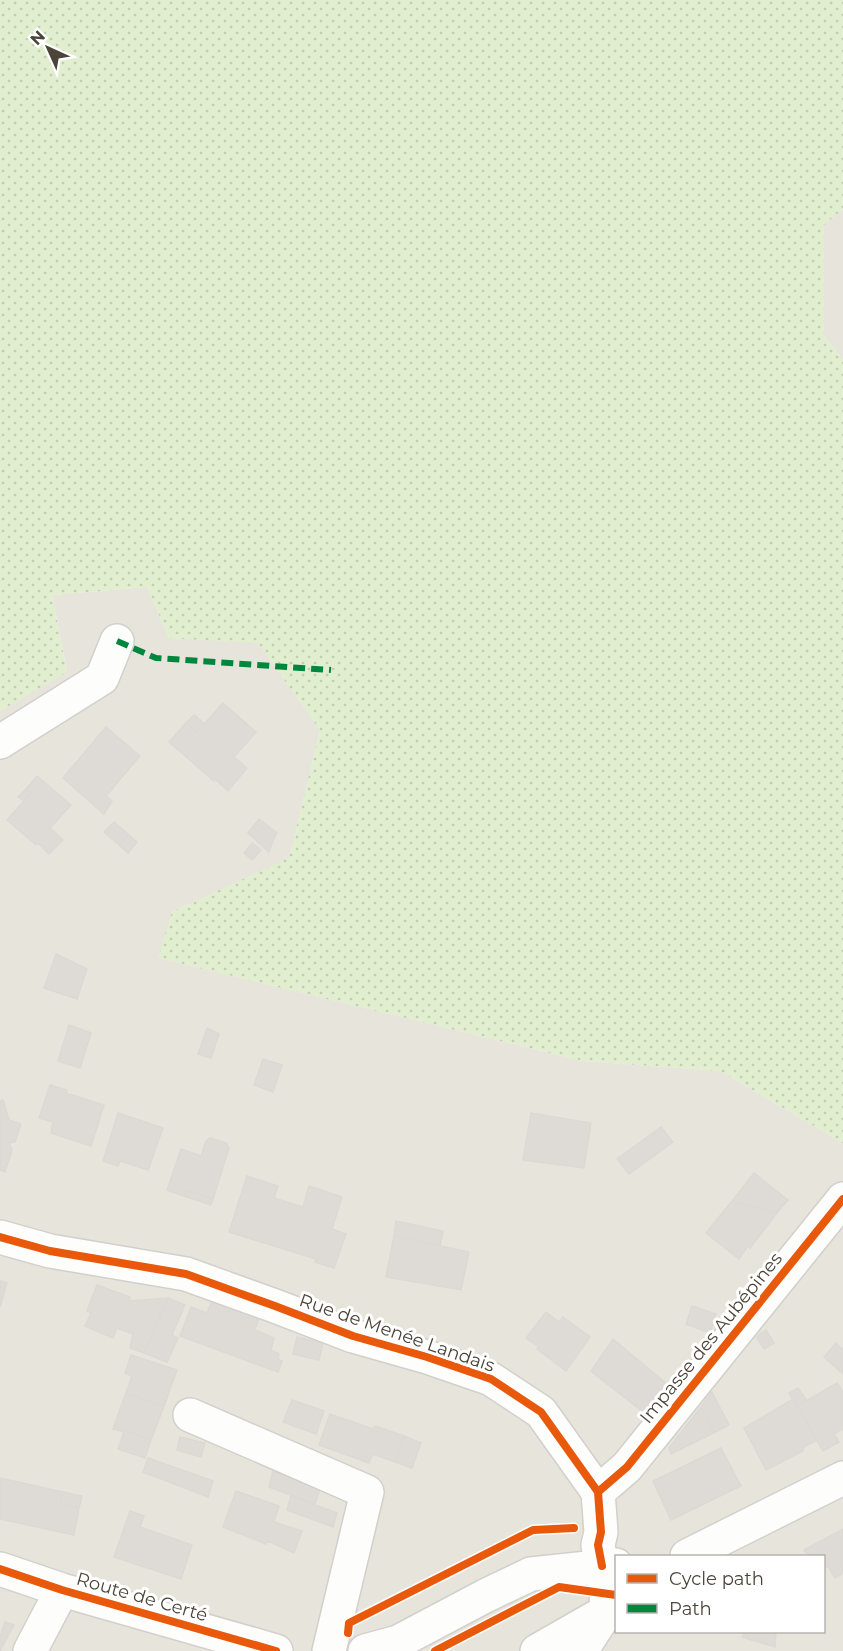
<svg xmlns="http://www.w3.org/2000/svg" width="843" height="1651" font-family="Montserrat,sans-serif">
<defs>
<pattern id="grass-dots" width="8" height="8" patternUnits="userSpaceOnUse" patternTransform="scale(1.5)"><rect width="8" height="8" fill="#e1eecf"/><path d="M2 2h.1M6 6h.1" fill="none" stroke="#c3cdb2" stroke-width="1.8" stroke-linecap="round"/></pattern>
</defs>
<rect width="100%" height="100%" fill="#f4f2ee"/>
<path fill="#e7e4dc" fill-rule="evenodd" d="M843 209V360L824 336V225Z
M147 587 169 638 258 642 320 730 289 859 172 912 159 958 583 1061 720 1071 843 1143V1651H0V711L67 671 52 595ZM616 1556H824V1632H616Z"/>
<path fill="url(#grass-dots)" d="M0 0H843V209L824 225V336L843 360V1143L720 1071 583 1061 158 958 172 912 289 858 320 730 258 643 169 638 147 587 52 595 67 672 0 711Z"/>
<path fill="#dedbd6" stroke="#dcd9d4" stroke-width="1.5" d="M223 703 256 732 234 757 247 768 228 791 215 779 214 781 169 742 186 723 197 732Z
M194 715 205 724 197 732 186 723Z
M106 727 140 756 106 796 112 801 104 814 63 778Z
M37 776 71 805 50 828 63 840 49 854 38 843 36 845 7 820 31 793 26 789Z
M26 789 31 793 24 801 18 797Z
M259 819 277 833 274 838 256 823Z
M114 822 128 834 119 845 104 832Z
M256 823 274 838 269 852 248 833Z
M128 834 137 842 128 853 119 845Z
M252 843 261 850 252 860 244 853Z
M56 954 87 969 77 999 44 988Z
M69 1025 91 1033 80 1068 58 1061Z
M207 1028 219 1034 211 1058 198 1054Z
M263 1059 282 1065 273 1092 254 1085Z
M50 1085 67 1090 66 1093 104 1105 91 1146 51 1133 53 1122 39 1118Z
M3 1100 9 1120 21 1124 15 1142 9 1143 12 1150 5 1172 0 1170V1101Z
M118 1113 163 1128 148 1170 120 1161 118 1166 103 1161Z
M531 1113 591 1123 584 1168 523 1160Z
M661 1127 673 1142 629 1174 617 1159Z
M210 1138 226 1143 229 1148 213 1199 187 1190 184 1196 167 1190 181 1149 201 1156 206 1141Z
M754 1173 788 1200 777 1213 732 1201Z
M247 1176 278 1186 274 1198 303 1207 309 1186 342 1197 332 1229 346 1234 334 1268 315 1262 316 1259 229 1232Z
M187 1190 213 1199 211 1205 184 1196Z
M732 1201 777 1213 750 1248 748 1246 739 1259 706 1233Z
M396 1221 443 1231 440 1246 394 1236Z
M394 1236 469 1252 461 1290 386 1277Z
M0 1281 7 1283 0 1307Z
M97 1285 130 1297 129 1301 168 1298 144 1353 130 1348 133 1334 117 1328 113 1338 85 1326 91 1313 87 1311Z
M168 1298 185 1305 172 1335 178 1338 167 1362 144 1353Z
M213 1298 259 1318 255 1330 274 1338 271 1350 279 1354 278 1359 282 1361 278 1372 180 1336 191 1307 207 1313Z
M692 1306 716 1314 710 1333 686 1324Z
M546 1312 559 1322 563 1317 590 1337 566 1371 537 1349 539 1347 526 1338Z
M766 1330 774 1343 764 1349 756 1337Z
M297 1337 323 1343 319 1360 293 1354Z
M613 1339 673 1389 648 1416 591 1371Z
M836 1343 843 1350V1374L824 1357Z
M131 1355 177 1370 164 1406 126 1393 132 1376 125 1373Z
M837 1383 843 1392V1429L834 1434 839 1442 823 1451 797 1406Z
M798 1388 807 1401 797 1406 789 1393Z
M712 1392 729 1425 714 1433 701 1407Z
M126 1393 164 1406 151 1440 114 1426Z
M793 1399 817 1440 804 1447 803 1451 766 1470 744 1428Z
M292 1400 324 1411 316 1434 283 1422Z
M701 1407 714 1433 671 1454 669 1448Z
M330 1414 373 1429 375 1426 404 1436 395 1462 373 1454 369 1463 319 1445Z
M114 1426 151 1440 145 1458 118 1449 124 1432 113 1429Z
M404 1436 421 1443 412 1468 395 1462Z
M180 1437 205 1443 201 1457 177 1450Z
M721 1448 741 1486 671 1520 653 1481Z
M148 1458 213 1481 208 1497 143 1472Z
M273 1471 320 1489 315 1504 269 1487Z
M0 1478 63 1492 60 1504 79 1508 74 1535 0 1519Z
M236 1491 279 1506 274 1522 302 1531 294 1553 268 1541 266 1544 223 1527Z
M63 1492 82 1496 79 1508 60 1504Z
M291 1496 337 1513 333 1527 287 1510Z
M130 1511 144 1516 140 1527 192 1545 181 1579 114 1557Z
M843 1529V1573L835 1578 828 1566 824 1568V1556H808L804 1550Z
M5 1622 14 1625 0 1651V1637Z
M744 1632H776L775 1647 742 1637Z"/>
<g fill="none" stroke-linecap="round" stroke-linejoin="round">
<defs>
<path id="minor" d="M0 742 102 678 117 641
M0 1237 50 1251 186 1274 275 1306 353 1336 427 1357 491 1379 541 1412 598 1492 601 1532 598 1545 606 1593 607 1611 581 1651
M190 1415 367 1492 329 1651
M598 1492 627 1467 843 1199
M687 1556 843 1478
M0 1569 62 1590 276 1651
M30 1651 62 1590
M365 1651 398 1642 485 1596 531 1574 616 1565
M537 1651 600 1615"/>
</defs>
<use href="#minor" stroke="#d2d0cb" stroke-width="36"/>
<path stroke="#d3d2cc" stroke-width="4" stroke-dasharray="3 3" stroke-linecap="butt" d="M374 1610 533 1530 567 1529"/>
<use href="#minor" stroke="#fdfdfc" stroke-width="33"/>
<path stroke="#00873e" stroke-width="6" stroke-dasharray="12 6" stroke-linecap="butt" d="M117 641 156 658 331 670"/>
<defs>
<path id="cycleway" d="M0 1237 50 1251 186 1274 275 1306 353 1336 427 1357 491 1379 541 1412 598 1492 601 1532 598 1545 602 1566
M598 1492 627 1467 843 1199
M0 1569 62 1590 276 1651
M348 1633 349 1623 533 1530 574 1528
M435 1651 559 1587 616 1595"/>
</defs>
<use href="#cycleway" stroke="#fff" stroke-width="11"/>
<use href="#cycleway" stroke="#e8590c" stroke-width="8"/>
</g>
<g text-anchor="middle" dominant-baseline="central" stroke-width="6" stroke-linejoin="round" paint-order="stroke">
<g font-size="18" fill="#4b4439" stroke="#fff">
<text transform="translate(397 1333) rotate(19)">Rue de Menée Landais</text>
<text transform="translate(711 1338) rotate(-51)">Impasse des Aubépines</text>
<text transform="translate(142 1597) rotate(16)">Route de Certé</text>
</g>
</g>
<rect x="615" y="1555" width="210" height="78" fill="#ffffff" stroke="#b7b4b0" stroke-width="1.5"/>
<rect x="627" y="1574" width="30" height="9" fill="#e8590c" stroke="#b7b4b0" stroke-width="1.5"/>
<text x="669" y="1585" font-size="18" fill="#4b4439">Cycle path</text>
<rect x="627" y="1604" width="30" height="9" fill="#00873e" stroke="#b7b4b0" stroke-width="1.5"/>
<text x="669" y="1615" font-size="18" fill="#4b4439">Path</text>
<g transform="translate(48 48) rotate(315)" stroke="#ffffff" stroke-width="4.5" paint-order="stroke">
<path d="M0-4.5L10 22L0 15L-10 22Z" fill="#4b4439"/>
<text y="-9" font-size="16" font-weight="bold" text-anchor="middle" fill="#4b4439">N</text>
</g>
</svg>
